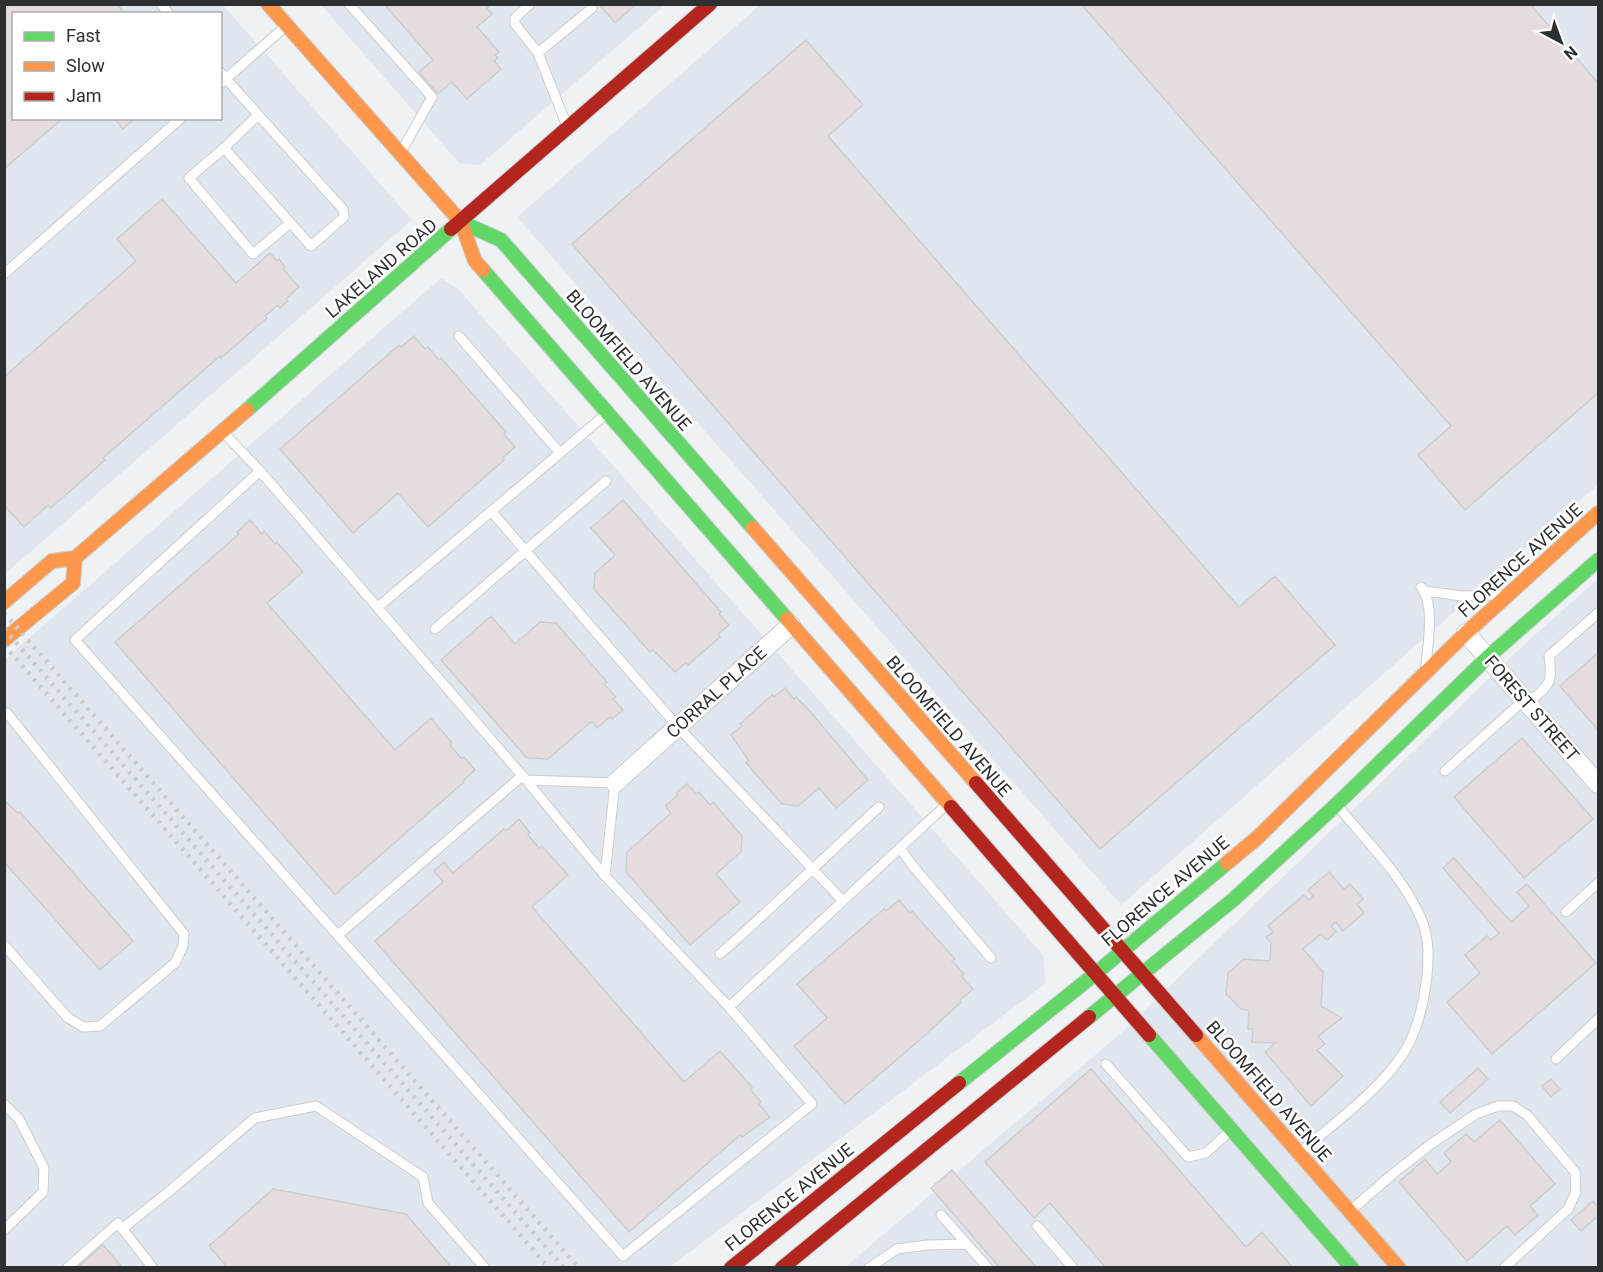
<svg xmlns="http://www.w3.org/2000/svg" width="1603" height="1272" font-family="Roboto,sans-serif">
<rect width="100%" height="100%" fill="#eff2f5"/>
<path fill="#dfe6ed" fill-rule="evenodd" d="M5 5H223L412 220 5 574ZM14 14H220V118H14Z
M321 5H665L480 165 459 163Z
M760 5H1598V485L1121 905 517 217Z
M441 278 457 288 1043 955 1046 983 670 1267H5L4 660Z
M1598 579V1267L844 1268 1120 1034 1530 639Z"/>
<path fill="#e5dce0" stroke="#cdcecf" stroke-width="1.5" d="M4 4H117L123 11 120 14H14V118H63L4 169Z
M384 4H491L487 8 492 14 477 27 499 52 495 55 498 58 494 61 501 69 467 99 452 82 438 94 419 72 433 60Z
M599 4H636L615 23Z
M1081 4H1530L1598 83V393L1465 510 1418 455 1451 426Z
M806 40 863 105 828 136 1239 607 1275 576 1335 645 1100 849 572 244Z
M114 118H134V119L123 129Z
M162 199 236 283 270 253 277 261 279 259 285 267 283 269 299 287 286 299 288 301 280 308 278 305 265 316 267 318 221 358 220 356 103 458 105 460 51 508 48 505 24 527 4 505V377L136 261 117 239Z
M414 336 425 349 428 347 439 360 441 358 506 432 504 434 515 447 502 458 504 460 428 527 398 493 353 533 280 449 399 345 401 347Z
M623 500 721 612 719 614 729 625 718 634 720 637 688 665 686 663 675 672 653 650 650 652 594 589 595 573 615 555 591 528Z
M250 520 262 534 264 531 275 544 277 542 303 572 267 603 395 750 431 718 452 743 450 745 462 759 464 757 475 770 463 781 464 782 335 895 115 642 239 534 237 532Z
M491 616 515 644 540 622 556 623 607 682 604 684 616 697 613 699 623 710 612 719 610 717 597 728 592 721 548 759 527 758 441 660Z
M1598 653V730L1560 686Z
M785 688 794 699 796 697 808 709 868 780 836 808 819 788 798 806 782 804 746 763 749 761 731 735 742 726 740 724 772 695 774 697Z
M1522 738 1593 819 1524 878 1454 797Z
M687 784 696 794 699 792 710 805 713 802 742 836 741 852 716 874 740 902 690 945 626 872 627 852 671 813 665 806 678 795 676 793Z
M4 800 18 813 20 812 133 941 100 970 4 862Z
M519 819 530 833 528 835 539 848 542 846 568 875 532 907 684 1082 720 1051 752 1087 750 1089 761 1102 759 1104 770 1117 742 1137 740 1135 629 1232 375 941 443 882 434 871 444 862 453 873 504 829 506 831Z
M1454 858 1511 922 1529 906 1517 892 1527 884 1596 963 1492 1054 1447 1002 1480 973 1465 955 1487 936 1491 940 1499 933 1443 868Z
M1329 872 1344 889 1350 884 1363 899 1357 904 1364 913 1343 931 1336 922 1331 926 1336 932 1327 940 1321 934 1303 949 1323 972 1321 1006 1342 1018 1318 1036 1325 1044 1317 1050 1343 1076 1311 1106 1265 1052 1275 1043 1252 1042 1253 1029H1248L1249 1010 1241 1009 1226 994 1228 973 1244 959 1270 961 1271 943 1266 937 1273 932 1268 926 1304 895 1309 900 1313 896 1308 890Z
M899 900 910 913 912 911 955 959 952 961 964 974 961 976 973 989 960 1000 961 1002 922 1038 845 1104 794 1046 827 1018 797 984 884 909 886 911Z
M1478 1068 1488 1079 1450 1113 1440 1102Z
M1091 1069 1246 1247 1262 1232 1293 1268H1106L1050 1203 1034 1218 985 1162Z
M1551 1079 1560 1089 1551 1097 1542 1086Z
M1500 1120 1555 1184 1530 1206 1538 1215 1515 1235 1507 1226 1467 1261 1399 1182 1425 1159 1437 1174 1451 1162 1444 1153 1466 1134 1474 1142Z
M952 1170 1037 1268H1000L931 1188Z
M273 1189 406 1214 452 1268H228L209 1246Z
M1593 1201 1598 1207V1216L1581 1231 1571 1220Z
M103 1245 123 1268H77Z"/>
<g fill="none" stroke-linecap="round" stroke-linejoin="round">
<defs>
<path id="lane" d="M161 4 169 14
M349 4 432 97 401 152
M530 4 515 18V24L538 53 567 126
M538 53 592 8
M220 72 330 195 343 209 344 217 311 246 224 148 258 115
M220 84 286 26
M224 148 189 178 253 254 290 223
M4 274 181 118
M459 336 560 453
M224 433 260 471 75 640 623 1256 812 1104 729 1007 946 805
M260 471 526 780 615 783 605 876 729 1007
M491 511 678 727 843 901
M1421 587C1435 604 1428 644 1426 664
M1425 591 1462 596 1500 595
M378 607 605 415
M435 629 606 481
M1528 703C1549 684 1553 686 1549 656L1598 613
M1445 771 1525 699
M526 780 605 876
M900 848 912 865 991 958
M1566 912 1598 883
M338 935 522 776
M4 945 67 1017 83 1027 100 1026 175 963 183 946 184 934 7 713
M720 954C774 906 826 856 879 807
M1556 1059 1598 1019
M1106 1064 1188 1157 1206 1153 1230 1131
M4 1104 19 1119 44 1168 43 1192 4 1230
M1301 1152C1336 1121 1377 1093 1403 1054 1417 1033 1424 1001 1427 976 1429 954 1429 934 1419 914 1400 873 1365 840 1337 805
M1350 1211 1394 1173 1431 1144 1476 1114 1498 1106H1513L1527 1115 1575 1172 1576 1192 1568 1209 1504 1268
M941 1215 988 1268
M1037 1226 1073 1268
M122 1229 172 1189 255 1118 316 1106 423 1177 428 1203 485 1268
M67 1268 118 1223 153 1268
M869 1268 897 1249 927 1245 967 1244"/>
<path id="street" d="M1466 633 1598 784
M615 783 791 625"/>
<path id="fast" d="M461 222 501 240 753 528
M483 270 787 619
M247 410 451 229
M1089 1017 1234 899 1336 805 1488 657 1598 560
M1149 1035 1352 1268
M959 1083 1095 974 1227 863"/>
<path id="slow" d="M268 4 461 222 475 261 483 270
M753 528 976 783
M4 602 52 561 75 558 247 410
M787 619 951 807
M4 640 73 583 75 558
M1227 863 1257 838 1466 633 1598 513
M1196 1035 1399 1268"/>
<path id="jam" d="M451 229 710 4
M976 783 1196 1035
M951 807 1149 1035
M731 1268 959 1083
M782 1268 1089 1017"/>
</defs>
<use href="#lane" stroke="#cbced0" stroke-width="11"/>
<use href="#street" stroke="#cbced0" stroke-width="20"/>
<use href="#fast" stroke="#cbced0" stroke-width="16"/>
<use href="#slow" stroke="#cbced0" stroke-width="16"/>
<use href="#jam" stroke="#cbced0" stroke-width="16"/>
<use href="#lane" stroke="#fdfdfe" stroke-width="9"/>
<use href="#street" stroke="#fdfdfe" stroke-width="18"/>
<use href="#fast" stroke="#63d668" stroke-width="14"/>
<use href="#slow" stroke="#ff974d" stroke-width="14"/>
<use href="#jam" stroke="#b3261e" stroke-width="14"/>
<path stroke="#cbcdcd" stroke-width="4.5" stroke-dasharray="3 6" stroke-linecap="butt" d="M4 613 579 1268
M4 629 564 1268
M4 645 549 1268"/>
</g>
<g text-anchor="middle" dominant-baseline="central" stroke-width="5" stroke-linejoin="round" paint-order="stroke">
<g font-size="18" fill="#2d3032" stroke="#fff">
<text transform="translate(381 268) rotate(-41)">LAKELAND ROAD</text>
<text transform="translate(629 360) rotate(49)">BLOOMFIELD AVENUE</text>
<text transform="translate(1520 560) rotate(-42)">FLORENCE AVENUE</text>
<text transform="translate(716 692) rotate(-42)">CORRAL PLACE</text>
<text transform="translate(1532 708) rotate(49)">FOREST STREET</text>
<text transform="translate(949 726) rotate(49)">BLOOMFIELD AVENUE</text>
<text transform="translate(1165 891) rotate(-40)">FLORENCE AVENUE</text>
<text transform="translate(1269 1091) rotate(49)">BLOOMFIELD AVENUE</text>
<text transform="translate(789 1197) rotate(-39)">FLORENCE AVENUE</text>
</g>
</g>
<rect width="1603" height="1272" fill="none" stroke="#2d3032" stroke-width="12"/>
<rect x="12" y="12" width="210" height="108" fill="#ffffff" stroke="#abacad" stroke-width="1.5"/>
<rect x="24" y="32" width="30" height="9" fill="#63d668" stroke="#abacad" stroke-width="1.5"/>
<text x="66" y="42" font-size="18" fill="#2d3032">Fast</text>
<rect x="24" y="62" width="30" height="9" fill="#ff974d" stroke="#abacad" stroke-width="1.5"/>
<text x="66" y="72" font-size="18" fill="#2d3032">Slow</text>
<rect x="24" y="92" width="30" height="9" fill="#b3261e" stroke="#abacad" stroke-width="1.5"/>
<text x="66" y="102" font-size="18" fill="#2d3032">Jam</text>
<g transform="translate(1561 42) rotate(139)" stroke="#ffffff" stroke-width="4.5" paint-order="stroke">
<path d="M0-4.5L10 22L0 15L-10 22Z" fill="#2d3032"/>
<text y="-9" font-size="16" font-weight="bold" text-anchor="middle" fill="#2d3032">N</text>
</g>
</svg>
